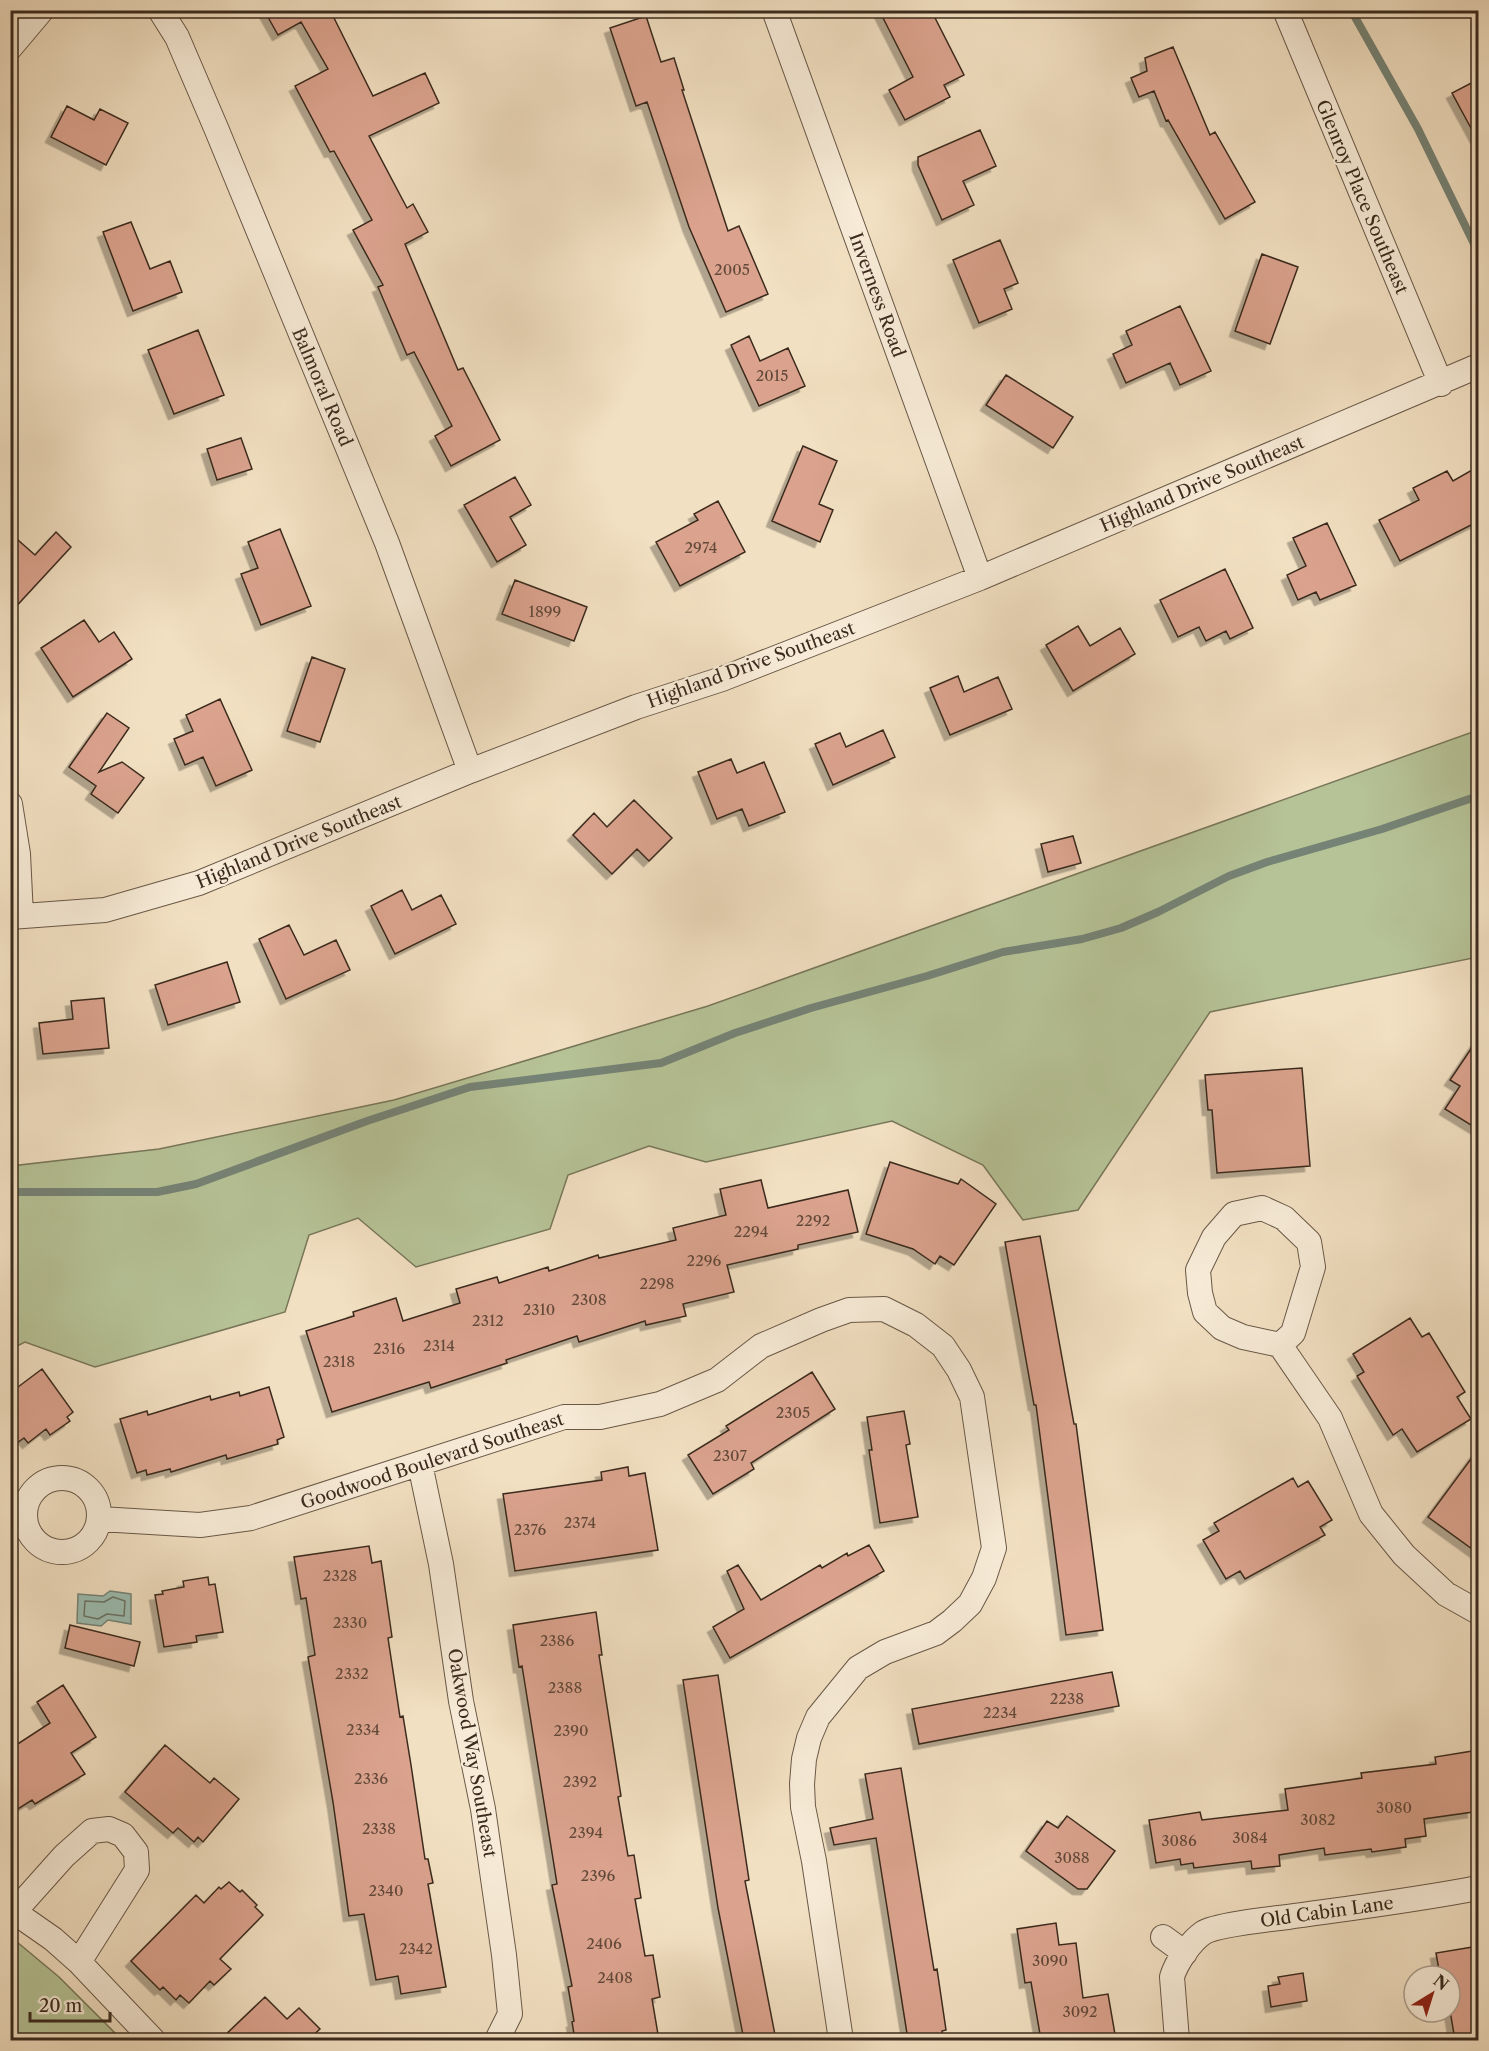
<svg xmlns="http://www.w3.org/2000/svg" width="1489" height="2051" font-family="'Libre Caslon Text',serif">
<defs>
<filter id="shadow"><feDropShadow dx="-5.5" dy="5.5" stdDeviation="0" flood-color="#0004"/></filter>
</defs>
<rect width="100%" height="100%" fill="#f2e0c2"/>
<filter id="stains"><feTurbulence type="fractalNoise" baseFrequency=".00333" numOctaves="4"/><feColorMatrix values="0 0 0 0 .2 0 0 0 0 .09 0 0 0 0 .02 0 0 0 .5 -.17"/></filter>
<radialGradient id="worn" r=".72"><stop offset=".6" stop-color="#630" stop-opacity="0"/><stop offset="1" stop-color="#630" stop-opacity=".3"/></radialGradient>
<path fill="#b6c397" stroke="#78775a" stroke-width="1.5" d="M1478 730V957L1210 1012 1078 1210 1023 1220 983 1165 892 1121 706 1162 649 1146 568 1175 550 1229 416 1267 358 1218 309 1235 285 1312 95 1367 25 1342 11 1349V1166L159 1149 394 1100 708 1006Z
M11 1937 59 1977 122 2040H14L11 2038Z"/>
<path fill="#9bbdb1" stroke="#758376" stroke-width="1.5" d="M110 1591 131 1594V1624L108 1620 101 1626 77 1623 78 1594 103 1596Z"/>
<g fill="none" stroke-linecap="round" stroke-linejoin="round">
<path stroke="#6b7468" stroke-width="1.5" d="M113 1597 125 1601 124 1616 107 1614 98 1619 84 1616 85 1601 104 1602Z"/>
<path stroke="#758376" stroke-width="8" d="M1351 10 1418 129 1478 252
M10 1192H157L196 1184 367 1121 470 1087 661 1063 735 1033 811 1008 927 976 1003 952 1082 939 1121 928 1158 912 1229 876 1267 862 1382 829 1478 796"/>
</g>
<path fill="#dba38e" stroke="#3b2b1e" stroke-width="1.5" filter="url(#shadow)" d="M264 10H330L373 96 425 73 439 103 369 136 407 208 413 204 428 232 405 244 458 370 463 368 500 440 451 466 435 436 452 426 414 352 407 355 378 287 383 285 353 230 372 220 334 151 330 152 295 86 328 69 301 22 278 35Z
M879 10H931L964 75 944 85 950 97 905 120 889 90 913 77Z
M646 16 661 62 674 58 684 90H682L728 231 739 226 768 294 726 312 689 227 647 102 636 106 610 28Z
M1173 47 1210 135 1215 132 1255 202 1225 219 1168 120 1166 121 1154 91 1139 97 1131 78 1147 71 1145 58Z
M1479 79V143L1452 93Z
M67 106 94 120 100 109 128 123 106 165 51 137Z
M980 130 996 166 963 181 974 205 942 220 918 165V157Z
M131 222 150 269 170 261 182 292 133 311 103 232Z
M1000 240 1018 283 1004 289 1012 309 979 323 953 260Z
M1262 254 1298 267 1270 344 1235 331Z
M1180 306 1211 371 1180 385 1170 363 1126 383 1113 354 1132 345 1126 331Z
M198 330 224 395 174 414 148 350Z
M749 336 760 361 788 348 805 386 759 406 731 345Z
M1006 375 1073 417 1053 448 986 405Z
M241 438 252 469 217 480 207 449Z
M803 446 837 461 819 504 833 510 820 542 772 521Z
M1479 466V521L1400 561 1379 520 1419 500 1413 488 1447 471 1453 481Z
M515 477 531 505 510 517 526 545 497 562 464 505Z
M718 501 745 552 680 586 656 542 698 520 694 514Z
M1327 523 1356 585 1320 600 1316 592 1298 600 1287 575 1306 566 1293 538Z
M280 529 311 606 261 625 241 574 258 568 248 542Z
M56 532 71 547 10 613V533L35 555Z
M1225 569 1253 628 1230 639 1226 631 1206 641 1199 627 1178 637 1160 600Z
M515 580 587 607 574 641 502 614Z
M84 620 99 642 114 632 132 659 73 697 41 648Z
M1078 626 1090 646 1120 628 1135 654 1073 691 1046 645Z
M312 657 345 669 320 742 287 731Z
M958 676 964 692 998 677 1012 709 950 735 930 688Z
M220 699 252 770 216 786 203 757 185 765 174 739 193 731 186 715Z
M107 713 129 728 99 772 122 762 144 778 118 813 91 794 96 786 69 767Z
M883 730 895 757 833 785 815 744 840 733 846 747Z
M731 759 737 773 764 762 785 812 749 826 742 809 717 819 698 772Z
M634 800 672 838 649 861 637 849 612 874 573 835 594 813 607 827Z
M1073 836 1081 863 1048 872 1041 844Z
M402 890 412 910 441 895 456 924 395 954 371 906Z
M289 925 304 955 336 940 350 970 286 999 259 939Z
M227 962 240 1002 168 1025 155 985Z
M104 998 109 1048 43 1054 39 1023 73 1019 71 1001Z
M1479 1037V1130L1445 1109 1460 1086 1450 1080Z
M1302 1068 1310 1166 1217 1173 1212 1110H1208L1205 1075Z
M890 1162 958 1184 961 1179 996 1204 954 1265 940 1256 935 1264 913 1249 866 1234Z
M761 1180 768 1208 848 1190 858 1232 798 1245V1249L727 1265 734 1292 683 1304 686 1316 646 1325 645 1321 579 1342 577 1336 506 1360 507 1363 431 1388 429 1382 332 1412 306 1331 354 1316 353 1312 396 1298 403 1321 460 1303 456 1289 497 1277 499 1283 548 1267 549 1271 598 1255 599 1258 676 1240 673 1228 726 1215 720 1189Z
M1040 1236 1074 1424H1076L1103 1630 1066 1635 1036 1405H1034L1005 1242Z
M1410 1318 1422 1337 1429 1333 1465 1392 1457 1397 1471 1419 1417 1452 1402 1429 1393 1435 1357 1376 1364 1372 1353 1354Z
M42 1369 73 1412 67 1417 70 1421 50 1435 46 1429 28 1443 24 1438 10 1448V1393Z
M812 1372 835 1409 751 1463 754 1469 713 1494 688 1455 729 1430 726 1426Z
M269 1387 284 1437 277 1440 278 1444 227 1459 226 1455 171 1472 170 1469 147 1475 146 1470 137 1473 120 1419 147 1411 148 1415 210 1396 211 1400 239 1392 240 1396Z
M904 1411 910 1444 906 1445 918 1517 880 1523 869 1450H872L867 1417Z
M1479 1448V1554L1428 1517Z
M628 1467 629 1476 645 1473 658 1550 515 1571 503 1494 602 1480 601 1472Z
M1293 1478 1298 1487 1308 1481 1332 1520 1320 1527 1325 1535 1245 1579 1240 1571 1226 1579 1203 1540 1219 1531 1214 1523Z
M869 1545 884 1571 730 1658 713 1627 744 1609 727 1571 738 1565 761 1600 820 1565 822 1568 847 1553 848 1556Z
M369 1546 372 1563 381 1561 392 1637 388 1638 400 1717 403 1716 411 1765 425 1859H428L433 1883 428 1884 446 1987 401 1994 398 1976 376 1980 364 1914 349 1916 333 1802 308 1657 315 1655 306 1598 301 1599 294 1557Z
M208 1577 209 1585 215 1584 223 1632 196 1636 197 1642 164 1647 155 1595 163 1594 162 1591 184 1587 183 1581Z
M596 1612 602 1655H599L621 1796 618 1797 628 1856 634 1855 641 1898 635 1899 645 1956 653 1955 660 1997 652 1999 659 2040H575L572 2022 574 2021 568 1987 572 1986 552 1885 557 1884 522 1666 519 1667 513 1625Z
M70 1625 140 1642 134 1666 65 1648Z
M1112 1672 1119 1706 919 1744 912 1709Z
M718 1675 749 1880 745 1881 776 2040H744L718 1908 683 1680Z
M63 1685 96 1737 71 1753 85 1774 35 1804 32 1800 10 1814V1749L50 1723 37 1702Z
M165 1745 210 1783 214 1778 239 1799 203 1842 198 1837 194 1842 178 1828 173 1833 125 1792Z
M1479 1750V1805L1472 1806 1473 1812 1424 1819 1426 1836 1405 1839 1406 1847 1372 1852 1371 1849 1325 1855 1324 1848 1279 1855 1280 1866 1252 1869 1251 1861 1194 1868 1193 1863 1181 1865 1180 1859 1156 1863 1149 1820 1200 1812 1202 1820 1288 1810 1285 1789 1362 1778 1361 1773 1436 1764 1435 1757Z
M901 1768 934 1970 937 1969 941 1996 946 2030 942 2031 943 2040H908L876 1838 834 1845 830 1828 873 1819 865 1774Z
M1067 1816 1115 1851 1087 1889H1078L1026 1851 1047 1821 1058 1828Z
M229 1882 240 1892 242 1890 257 1905 255 1907 263 1915 220 1959 231 1969 214 1985 210 1981 189 2003 180 1995 176 2000 163 1987 160 1990 131 1961 196 1895 204 1903 219 1887 221 1889Z
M1056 1923 1059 1945 1076 1943 1083 1998 1108 1994 1116 2040H1041L1031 1982 1025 1983 1017 1929Z
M1479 1946V2040H1455L1450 2011V1976H1440L1436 1953Z
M1303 1973 1307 2001 1271 2007 1268 1986 1280 1984 1278 1977Z
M265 1997 287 2019 299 2008 320 2029 308 2040H220Z"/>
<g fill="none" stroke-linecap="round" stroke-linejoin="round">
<defs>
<path id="minor" d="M160 10 177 37 216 128 387 543 470 771
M774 10 980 578
M1285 10 1441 384
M10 48 42 10
M10 804 18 854 21 916
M10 917 105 910 199 883 470 771 636 707 722 679 980 578 1478 366
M1262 1208 1284 1218 1309 1242 1313 1267 1293 1333 1280 1345 1243 1337 1222 1328 1205 1312 1200 1293 1198 1270 1214 1237 1234 1214Z
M1280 1345 1330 1418 1371 1514 1404 1555 1446 1594 1478 1612
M420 1464 441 1564 461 1701 483 1809 504 1955 510 2014 497 2040
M25 1515a37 37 0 1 1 74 0a37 37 0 1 1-74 0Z
M100 1519 200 1525 251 1518 564 1417H600L660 1404 717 1380 761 1346 821 1320 849 1310 884 1309 916 1325 943 1346 959 1370 972 1397 994 1548 984 1578 970 1604 952 1621 936 1633 885 1652 858 1668 818 1717 809 1738 804 1759 802 1784 803 1807 814 1861 841 2040
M10 1909 53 1939 79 1962 153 2040
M14 1912 64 1856 92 1831 109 1829 123 1835 136 1852 137 1870 79 1962
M1163 1937 1185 1953
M1177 2040 1172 1977C1176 1963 1191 1941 1203 1933 1215 1925 1272 1919 1288 1917 1352 1908 1416 1900 1478 1888"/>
</defs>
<use href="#minor" stroke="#695847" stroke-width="26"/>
<use href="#minor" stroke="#f7ebd7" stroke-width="24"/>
</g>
<g text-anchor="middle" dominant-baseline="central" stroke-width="4.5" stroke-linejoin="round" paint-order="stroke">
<g font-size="15" fill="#63493a">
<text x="732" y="269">2005</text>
<text x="772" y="375">2015</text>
<text x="701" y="547">2974</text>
<text x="545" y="611">1899</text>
<text x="813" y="1220">2292</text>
<text x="751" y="1231">2294</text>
<text x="704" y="1260">2296</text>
<text x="657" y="1283">2298</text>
<text x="589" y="1299">2308</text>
<text x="539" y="1309">2310</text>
<text x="488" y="1320">2312</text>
<text x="439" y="1345">2314</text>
<text x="389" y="1348">2316</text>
<text x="339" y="1361">2318</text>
<text x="793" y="1412">2305</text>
<text x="730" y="1455">2307</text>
<text x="580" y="1522">2374</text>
<text x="530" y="1529">2376</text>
<text x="340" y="1575">2328</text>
<text x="350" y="1622">2330</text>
<text x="557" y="1640">2386</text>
<text x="352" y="1673">2332</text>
<text x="565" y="1687">2388</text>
<text x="1067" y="1698">2238</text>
<text x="1000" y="1712">2234</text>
<text x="363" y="1729">2334</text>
<text x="571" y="1730">2390</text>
<text x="371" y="1778">2336</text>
<text x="580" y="1781">2392</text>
<text x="1394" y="1807">3080</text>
<text x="1318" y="1819">3082</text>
<text x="379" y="1828">2338</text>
<text x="586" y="1832">2394</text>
<text x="1250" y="1837">3084</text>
<text x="1179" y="1840">3086</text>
<text x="1072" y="1857">3088</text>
<text x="598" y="1875">2396</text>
<text x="386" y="1890">2340</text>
<text x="604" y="1943">2406</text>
<text x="416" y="1948">2342</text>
<text x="1050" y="1960">3090</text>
<text x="615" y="1977">2408</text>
<text x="1080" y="2011">3092</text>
</g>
<g font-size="18" fill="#3b2b1e" stroke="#f7ebd7">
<text transform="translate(1362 197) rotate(67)">Glenroy Place Southeast</text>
<text transform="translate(877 295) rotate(70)">Inverness Road</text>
<text transform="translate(322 387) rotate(67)">Balmoral Road</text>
<text transform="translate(1202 484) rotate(-23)">Highland Drive Southeast</text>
<text transform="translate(751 665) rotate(-20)">Highland Drive Southeast</text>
<text transform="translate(299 842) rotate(-22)">Highland Drive Southeast</text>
<text transform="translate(432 1461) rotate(-18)">Goodwood Boulevard Southeast</text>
<text transform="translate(472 1753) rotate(80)">Oakwood Way Southeast</text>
<text transform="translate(1327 1912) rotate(-8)">Old Cabin Lane</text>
</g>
</g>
<rect width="1489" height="2051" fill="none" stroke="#f2e0c2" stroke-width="36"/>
<rect x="12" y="12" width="1465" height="2027" fill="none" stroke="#3b2b1e" stroke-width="3"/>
<rect x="18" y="18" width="1453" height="2015" fill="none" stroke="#3b2b1e" stroke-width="1.5"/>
<g transform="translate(1432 1994) rotate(38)"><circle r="28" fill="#f7ebd7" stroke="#ac9e8d" stroke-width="1.5"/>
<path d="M0-4.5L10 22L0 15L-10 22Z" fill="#8f2418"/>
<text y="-9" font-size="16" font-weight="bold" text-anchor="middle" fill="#3b2b1e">N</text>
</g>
<path d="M30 2012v9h80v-9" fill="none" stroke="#3b2b1e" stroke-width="3"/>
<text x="39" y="2012" font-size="18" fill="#3b2b1e" stroke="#f7ebd7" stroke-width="4.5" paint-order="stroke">20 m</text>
<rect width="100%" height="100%" filter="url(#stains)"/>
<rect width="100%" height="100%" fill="url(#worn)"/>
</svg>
